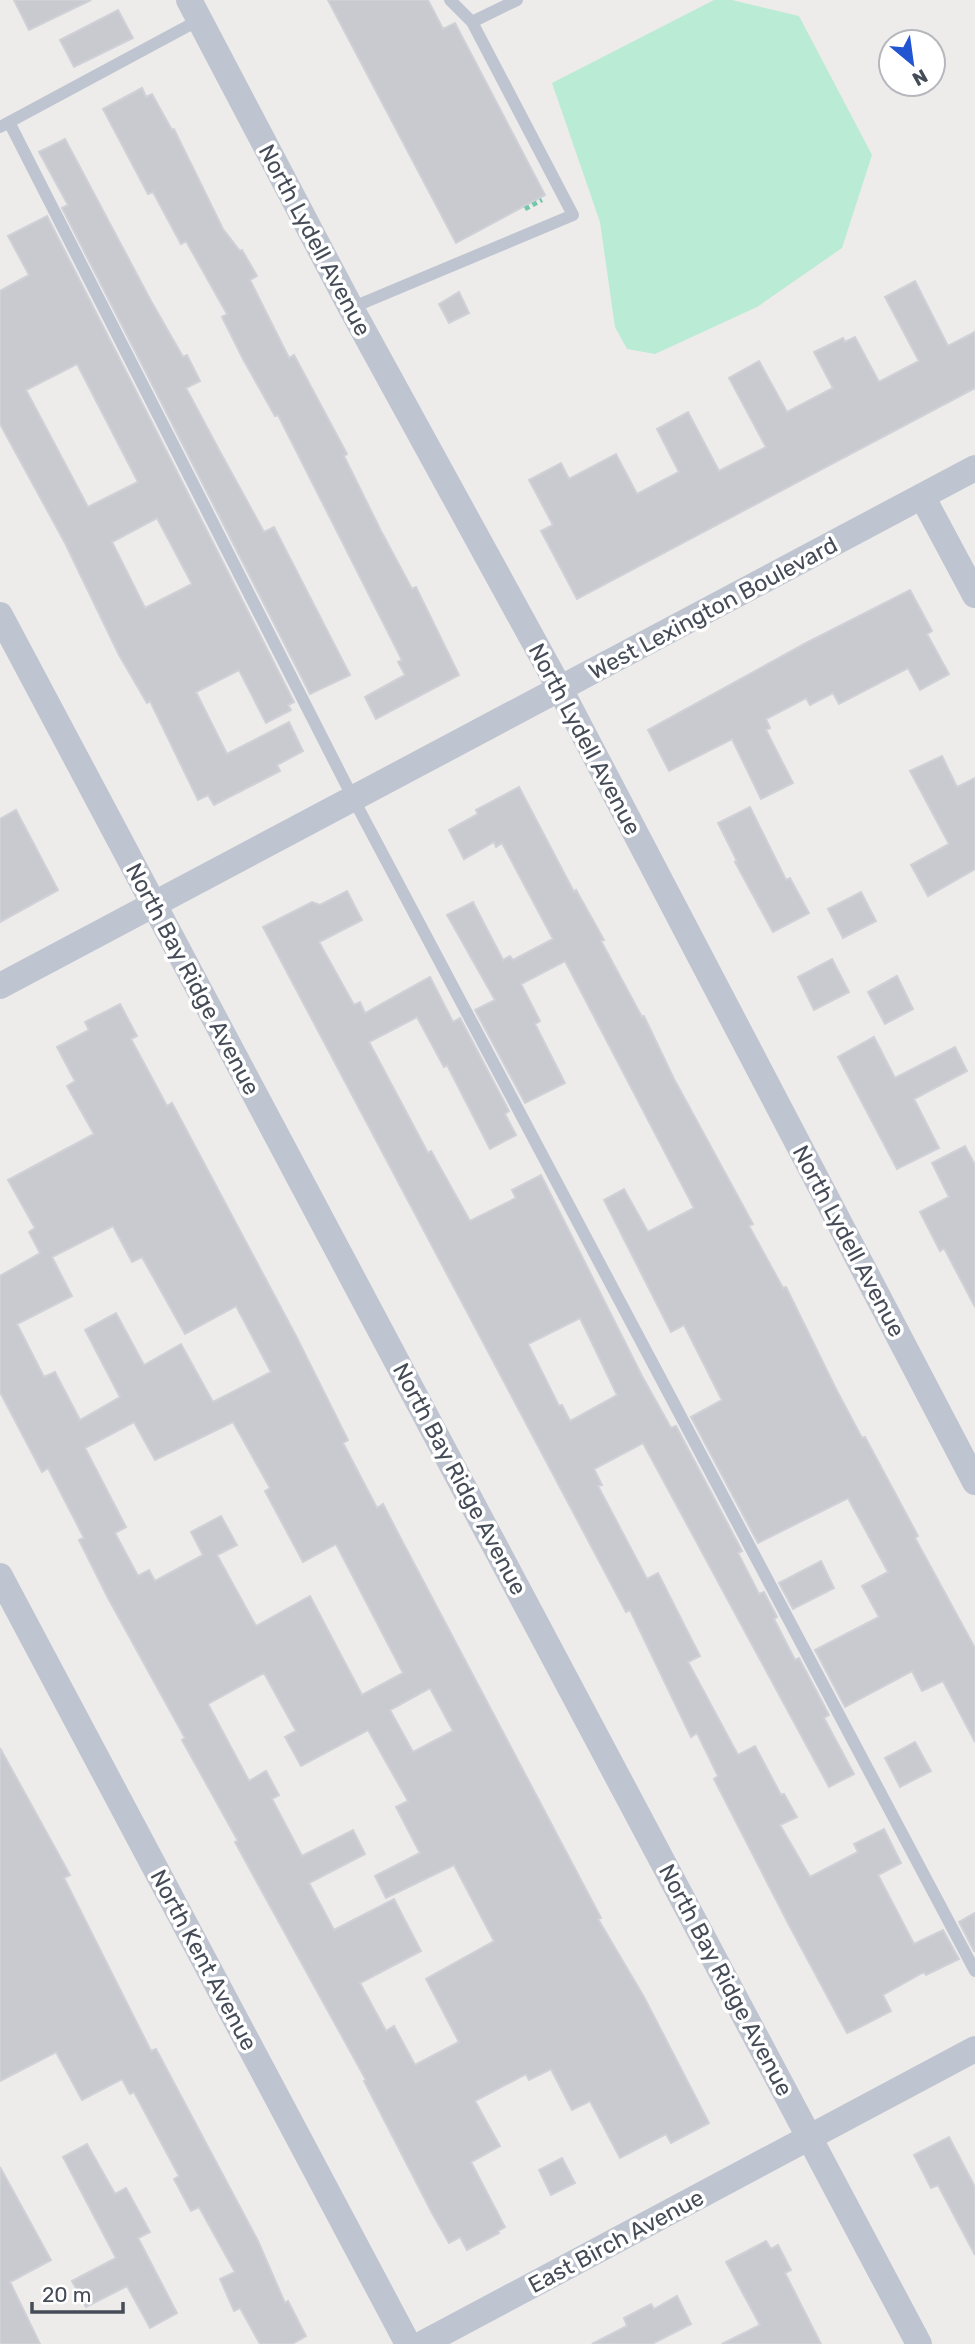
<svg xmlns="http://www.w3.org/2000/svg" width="975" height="2344" font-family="Rubik,sans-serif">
<rect width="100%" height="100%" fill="#eeeceb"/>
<path fill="#baebd4" d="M714 0H732L799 16 872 155 842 248 757 307 655 354 627 349 615 327 600 222 552 83Z"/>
<path fill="#c9cad0" stroke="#cfd1d7" stroke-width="2" fill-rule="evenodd" d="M14 0H91L29 30Z
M328 0H428L443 29 455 23 545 195 456 243Z
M118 10 133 38 74 67 60 40Z
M142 88 146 97 152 94 172 130 174 129 223 229 240 251 242 250 257 276 250 280 289 358 294 355 347 454 344 456 381 531 412 589 416 587 459 675 376 719 365 697 405 675 398 662 402 660 278 415 275 416 243 359 222 317 227 314 186 241 181 244 153 192 148 194 103 109Z
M65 139 151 301 183 357 187 355 200 381 186 388 218 448 264 532 274 527 350 675 310 694 62 208 68 205 39 152Z
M47 216 294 702 288 705 291 710 266 723 239 670 196 692 227 754 289 722 303 751 277 765 280 771 214 805 208 795 198 800 150 701 147 703 119 655 65 543 0 424V291L29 275 8 236ZM77 364 138 482 88 507 26 390ZM157 518 192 584 145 608 112 542Z
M915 281 948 346 975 332V388L577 599 541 531 553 525 529 480 561 463 569 479 616 454 637 494 679 472 657 429 688 412 719 471 766 447 729 378 759 361 787 412 833 388 814 352 843 338 845 342 855 337 879 382 919 361 885 297Z
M459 292 469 313 449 323 439 304Z
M910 590 932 631 927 634 949 674 920 690 908 668 839 704 833 693 810 705 806 698 766 719 770 728 766 730 793 783 761 799 732 739 669 771 648 730 806 643Z
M942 756 957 787 975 778V869L928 896 911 865 949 844 910 771Z
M519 787 574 892 576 890 604 940 601 941 642 1017 644 1016 674 1079 753 1224 749 1226 783 1288 786 1287 836 1389 862 1438 865 1437 880 1465 918 1536 915 1538 975 1648V1742L943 1681 922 1691 912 1671 845 1707 815 1650 879 1617 862 1586 888 1572 848 1498 758 1543 691 1417 722 1400 684 1325 671 1332 604 1200 624 1189 648 1232 694 1208 565 961 521 984 540 1021 535 1024 565 1083 525 1103 475 1010 495 1000 447 915 473 902 503 960 510 956 513 960 553 939 502 843 496 847 494 842 464 859 449 830 478 814 476 810Z
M750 807 786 880 790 878 809 913 773 932 735 862 737 861 718 823Z
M16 810 58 890 0 922V819Z
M347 891 362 920 319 942 354 1005 360 1002 365 1013 430 977 453 1022 460 1018 509 1111 505 1114 516 1135 490 1149 447 1065 444 1067 417 1017 369 1042 428 1153 431 1151 470 1221 516 1198 512 1190 541 1175 642 1376 671 1428 676 1426 742 1551 738 1553 759 1594 764 1592 777 1617 774 1619 795 1660 799 1658 829 1715 824 1718 854 1774 829 1787 643 1443 594 1469 602 1485 598 1486 647 1579 658 1573 700 1656 688 1662 738 1755 755 1746 781 1795 784 1794 797 1817 780 1825 810 1877 858 1852 854 1844 884 1829 901 1863 878 1875 914 1944 943 1930 959 1959 926 1975 924 1972 883 1995 891 2011 856 2029 847 2033 789 1925 714 1779 718 1776 697 1733 691 1737 630 1610 626 1612 263 927 312 902 320 905ZM580 1318 617 1395 570 1421 562 1405 559 1406 528 1344Z
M861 892 876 921 843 938 828 909Z
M832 959 849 992 814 1010 798 977Z
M897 976 913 1009 885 1024 868 992Z
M120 1004 137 1036 131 1039 167 1106 172 1103 296 1336 348 1440 343 1443 377 1508 383 1504 400 1537 601 1918 598 1919 644 1997 709 2123 671 2143 666 2134 620 2158 590 2101 572 2110 551 2069 529 2080 526 2074 475 2101 500 2146 471 2162 505 2227 498 2231 499 2233 467 2250 460 2237 449 2243 432 2213 364 2081 366 2080 253 1875 235 1842 238 1841 182 1740 185 1738 108 1598 79 1540 84 1538 48 1468 42 1472 0 1392V1276L40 1253 29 1232 35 1228 8 1180 94 1134 67 1086 75 1081 57 1047 89 1030 85 1022ZM113 1226 132 1262 142 1257 185 1334 236 1306 271 1372 213 1402 181 1344 144 1365 116 1313 85 1330 120 1397 80 1420 55 1372 44 1377 17 1324 72 1296 52 1257ZM134 1422 155 1460 233 1422 270 1488 265 1491 303 1562 336 1544 403 1673 362 1695 310 1596 256 1626 217 1555 237 1545 221 1516 191 1532 203 1555 155 1581 149 1570 138 1576 115 1533 126 1527 85 1448ZM264 1673 296 1731 285 1737 301 1766 368 1730 408 1801 396 1807 420 1853 375 1876 386 1898 454 1865 494 1941 426 1979 459 2042 415 2065 394 2026 386 2031 360 1983 421 1951 394 1899 334 1930 309 1883 365 1854 353 1830 302 1856 272 1799 279 1795 266 1771 249 1781 208 1704ZM430 1688 453 1731 413 1752 390 1710Z
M874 1037 895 1078 955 1047 967 1071 914 1099 939 1148 897 1169 838 1057Z
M965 1146 975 1165V1307L944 1248 940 1251 920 1212 949 1197 932 1163Z
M821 1561 834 1588 793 1609 779 1583Z
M915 1742 931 1771 900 1787 885 1758Z
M0 1748 70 1875 64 1878 151 2051 156 2049 258 2241 285 2303 288 2301 306 2336 292 2344H260L240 2308 234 2311 220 2279 235 2272 199 2207 191 2211 174 2179 179 2176 134 2092 130 2094 122 2079 82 2100 56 2052 0 2081Z
M975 1913V1951H974L959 1922Z
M949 2137 975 2187V2255L938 2185 931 2188 914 2155Z
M87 2144 115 2194 126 2188 150 2232 138 2238 177 2313 150 2328 127 2286 86 2307 72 2281 116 2258 63 2157Z
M562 2158 575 2183 551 2195 539 2170Z
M0 2167 51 2260 10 2282 40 2344H0Z
M766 2241 771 2249 778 2245 791 2270 785 2273 821 2344H722L760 2325 726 2262Z
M677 2296 691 2324 652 2344H592L627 2326 624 2318 651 2304 654 2309Z"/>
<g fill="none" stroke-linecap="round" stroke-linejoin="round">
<path stroke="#75c7aa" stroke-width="4.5" stroke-dasharray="5 3.5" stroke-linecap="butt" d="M525 209 542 200"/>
<path stroke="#bfc5d0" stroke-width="12" d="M472 22 517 0
M9 122 354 800 975 1971
M0 127 199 20
M351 308 573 215 472 22 450 0"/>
<path stroke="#bfc5d0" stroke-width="26" d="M189 0 351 308 560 689 975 1482
M922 496 975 595
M0 615 919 2344
M0 986 975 468
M0 1576 408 2344
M422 2344 975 2049"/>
</g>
<g text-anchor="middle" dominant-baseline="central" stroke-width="7" stroke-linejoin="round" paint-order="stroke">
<g font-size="23" fill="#454c57" stroke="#fff">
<text transform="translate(315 240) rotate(62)">North Lydell Avenue</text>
<text transform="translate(713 608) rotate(-28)">West Lexington Boulevard</text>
<text transform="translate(585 739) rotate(62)">North Lydell Avenue</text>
<text transform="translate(193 979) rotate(62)">North Bay Ridge Avenue</text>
<text transform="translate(849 1241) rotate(62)">North Lydell Avenue</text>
<text transform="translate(460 1479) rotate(62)">North Bay Ridge Avenue</text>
<text transform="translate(204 1960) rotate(62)">North Kent Avenue</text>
<text transform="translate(726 1980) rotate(62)">North Bay Ridge Avenue</text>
<text transform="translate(616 2241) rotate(-28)">East Birch Avenue</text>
</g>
</g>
<g transform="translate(912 63) rotate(151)"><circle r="33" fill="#ffffff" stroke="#b5b7bc" stroke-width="2"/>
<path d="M0-5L12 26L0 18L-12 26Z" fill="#2255d1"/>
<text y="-10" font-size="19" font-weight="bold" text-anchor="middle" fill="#454c57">N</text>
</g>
<path d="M32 2302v10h91v-10" fill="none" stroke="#454c57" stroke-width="3.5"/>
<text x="42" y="2302" font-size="21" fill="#454c57" stroke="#ffffff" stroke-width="5" paint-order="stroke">20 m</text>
</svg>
